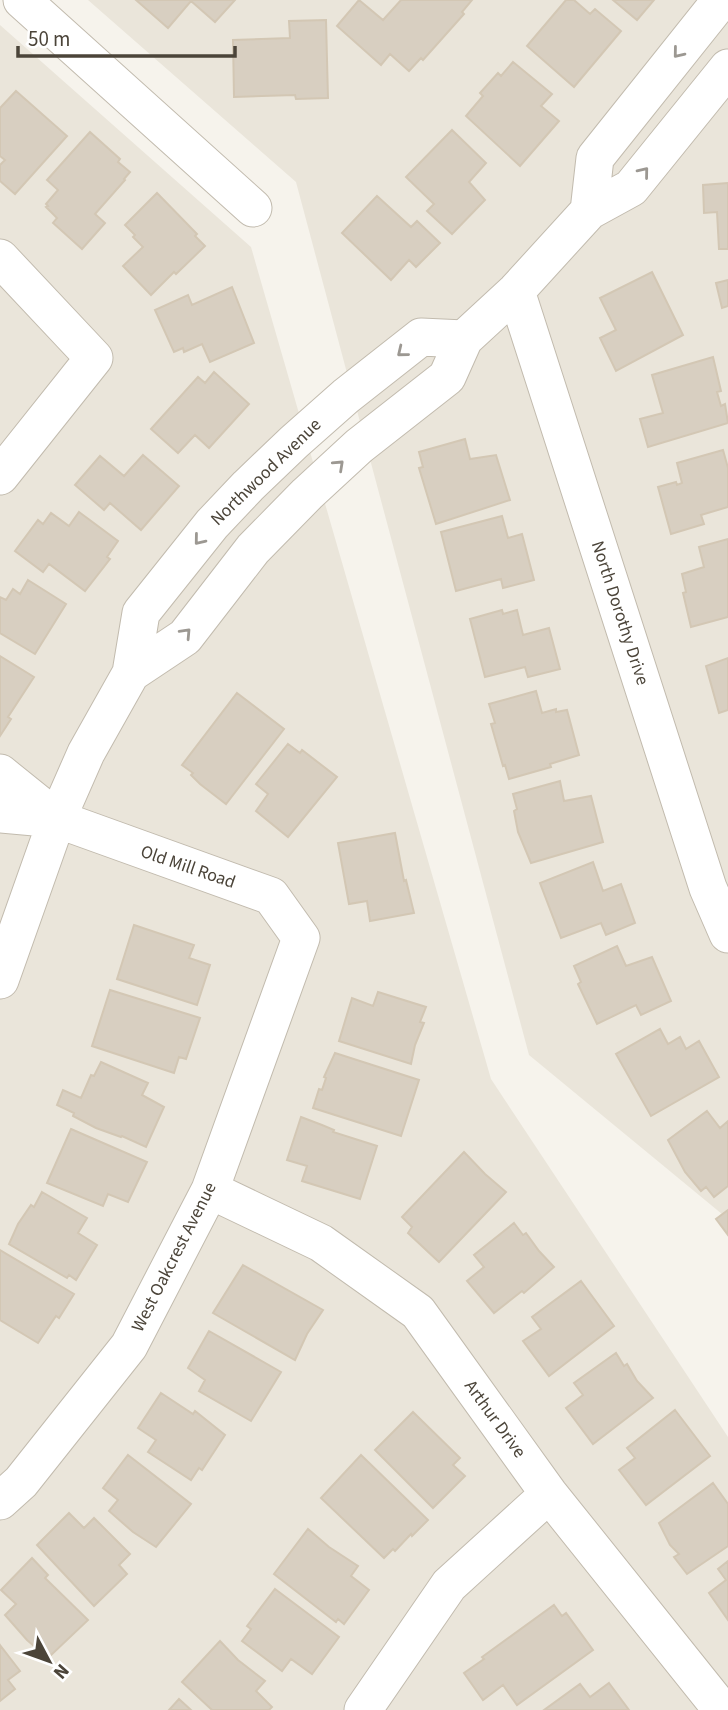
<svg xmlns="http://www.w3.org/2000/svg" width="728" height="1710" font-family="'Source Sans 3',sans-serif">
<rect width="100%" height="100%" fill="#f6f3ec"/>
<path fill="#eae5da" d="M88 0H728V1219L529 1055 296 182Z
M0 25 251 247 491 1079 728 1437V1710H0Z"/>
<path fill="#d8cfc1" stroke="#d3c7b4" stroke-width="2" d="M136 0H235L215 22 191 1 168 28Z
M359 0 383 20 401 0H472L462 12 464 14 423 60 421 58 409 71 390 54 381 65 337 26Z
M566 0H574L590 14 595 9 621 31 574 87 527 46Z
M613 0H654L637 20Z
M326 20 328 98 296 99 295 95 234 97 233 40 290 38 289 21Z
M513 62 552 94 541 106 559 121 520 166 466 116 483 96 480 93 498 73 501 76Z
M16 91 67 136 15 194 0 181V165L5 160 0 156V108Z
M452 130 486 163 469 182 485 200 452 234 427 211 434 204 406 177Z
M90 132 120 159 118 162 130 172 124 179 125 180 95 214 105 223 82 249 53 223 57 218 46 207 48 206 46 204 58 190 47 180Z
M728 183V249H719L717 212 704 213 703 185Z
M157 193 197 234 195 236 205 246 176 274 174 272 151 295 123 266 143 247 133 237 135 235 125 225Z
M377 196 411 227 417 221 440 243 416 267 409 260 391 280 342 233Z
M652 272 683 335 616 371 600 338 616 330 600 298Z
M728 280V306L722 308 716 283Z
M232 287 254 343 210 362 202 344 184 352 183 348 174 352 155 310 188 295 192 305Z
M713 357 721 391 717 392 721 406 725 404 728 423 648 447 640 419 663 413 652 375Z
M214 372 249 404 209 448 195 435 178 453 151 429 198 377 205 383Z
M465 439 470 459 496 455 510 500 436 524 419 468 423 467 419 452Z
M723 450 728 468V507L701 515 704 524 671 534 658 487 676 482 677 485 682 483 677 463Z
M143 455 179 486 141 530 110 503 104 510 75 485 100 456 124 476Z
M79 512 118 541 107 557 110 559 85 591 49 564 43 572 15 551 38 520 43 524 51 513 69 526Z
M502 516 508 538 522 534 534 580 503 588 501 579 456 591 441 532Z
M728 539V617L691 627 683 593 686 592 682 574 704 567 699 547Z
M28 580 66 604 35 654 0 633V597L6 600 13 589 20 594Z
M502 610 503 614 517 610 523 635 549 628 560 669 528 677 525 667 485 677 470 619Z
M0 656 34 677 8 717 11 719 0 736Z
M728 658V710L719 713 706 666Z
M536 691 542 713 556 709V712L567 710 579 755 550 764 551 767 509 779 505 765 503 766 491 724 495 723 489 704Z
M237 693 284 729 226 804 200 784 191 775 193 773 182 765Z
M288 744 300 753 302 750 337 777 288 837 256 811 268 794 256 784Z
M560 781 564 801 591 796 603 842 531 863 518 832 514 811 517 809 513 794Z
M395 833 404 881 406 880 414 913 370 921 367 901 349 904 338 843Z
M593 862 603 891 621 884 635 923 606 935 601 923 561 938 540 883Z
M134 925 194 945 189 958 210 965 197 1005 117 979Z
M617 946 626 966 652 957 671 1001 641 1015 636 1005 597 1024 578 984 581 982 574 966Z
M110 990 200 1018 186 1059 179 1057 174 1073 92 1046Z
M378 992 426 1007 420 1022 424 1023 415 1045 411 1064 339 1041 352 998 373 1006Z
M660 1029 668 1044 680 1037 686 1049 699 1041 719 1077 651 1116 616 1054Z
M335 1053 419 1080 401 1136 313 1108 319 1089 322 1090 326 1078 324 1077Z
M101 1062 148 1083 142 1095 164 1107 146 1147 122 1136 121 1137 96 1128 73 1116 74 1113 57 1105 63 1090 81 1098 91 1075 94 1076Z
M707 1111 720 1128 728 1121V1186L714 1197 706 1187 701 1191 685 1172 668 1140Z
M301 1117 322 1125 334 1130 333 1132 377 1146 360 1199 302 1181 307 1166 287 1160Z
M71 1129 147 1162 128 1202 108 1194 103 1206 47 1183Z
M464 1152 485 1174 506 1192 439 1262 408 1233 412 1227 402 1217Z
M42 1192 87 1218 78 1233 97 1245 76 1280 69 1275 67 1278 9 1244 18 1224 31 1205 34 1207Z
M728 1210V1235L716 1219Z
M514 1223 523 1235 526 1233 539 1251 554 1267 524 1293 522 1291 494 1313 467 1281 484 1267 474 1255Z
M0 1250 74 1294 59 1318 56 1316 38 1343 0 1320Z
M243 1265 323 1310 307 1334 295 1360 213 1313Z
M581 1281 614 1326 549 1376 523 1341 541 1329 532 1317Z
M209 1331 281 1372 251 1421 199 1391 205 1380 188 1368Z
M616 1353 624 1366 627 1364 637 1381 653 1398 593 1444 566 1408 583 1395 574 1383Z
M161 1393 193 1414 195 1411 225 1435 202 1470 199 1468 191 1480 148 1452 156 1440 138 1428Z
M675 1410 710 1456 646 1505 619 1470 635 1458 627 1448Z
M413 1412 460 1458 453 1465 465 1476 433 1508 375 1450Z
M128 1455 191 1504 156 1547 133 1532 109 1511 118 1500 103 1488Z
M361 1455 428 1520 412 1536 411 1534 395 1551 393 1549 384 1558 321 1498Z
M713 1483 728 1504V1546L687 1574 674 1557 679 1554 670 1545 659 1523Z
M69 1513 84 1528 94 1518 130 1554 119 1565 127 1574 94 1606 37 1545Z
M308 1529 329 1547 358 1566 351 1576 369 1590 344 1624 338 1619 336 1622 274 1574Z
M32 1558 48 1575 45 1578 88 1620 48 1658 27 1640 5 1615 16 1604 1 1590Z
M728 1561V1620L709 1593 726 1580 718 1569Z
M275 1589 339 1637 312 1674 291 1659 282 1671 242 1641 251 1629 247 1626Z
M554 1605 562 1616 566 1613 593 1650 517 1705 503 1685 483 1700 464 1673 484 1659 482 1657Z
M220 1641 238 1660 265 1681 256 1691 272 1707 269 1710H212L182 1682Z
M0 1645 20 1671 8 1680 15 1689 0 1701Z
M609 1683 629 1710H544L580 1684 590 1697Z
M179 1699 191 1710H169Z"/>
<g fill="none" stroke-linecap="round" stroke-linejoin="round">
<defs>
<path id="minor" d="M22 0 253 208
M589 211 595 158 721 0
M0 258 94 358 0 476
M516 291 708 888 728 934
M131 673 185 637 253 549 307 494 359 446 447 377 464 339 516 291 589 211 631 188 728 68
M0 773 57 819
M0 814 57 819 271 896 301 938 210 1190 129 1346 21 1482 0 1501
M0 980 57 819 86 753 131 673 141 613 212 524 248 486 294 442 346 396 421 337 464 339
M210 1190 321 1243 418 1312 549 1494 718 1705 728 1710
M363 1710 449 1585 549 1494"/>
</defs>
<use href="#minor" stroke="#c2bbae" stroke-width="39"/>
<use href="#minor" stroke="#fff" stroke-width="37"/>
</g>
<defs><path id="oneway-chevron" d="M-2-3.5L2.5 0L-2 3.5" fill="none" stroke-width="1.6" stroke-linecap="round" stroke-linejoin="round" transform="scale(1.75)"/></defs>
<g stroke="#9c9892">
<use href="#oneway-chevron" transform="translate(678 53) rotate(129)"/>
<use href="#oneway-chevron" transform="translate(644 172) rotate(-51)"/>
<use href="#oneway-chevron" transform="translate(402 352) rotate(141)"/>
<use href="#oneway-chevron" transform="translate(339 465) rotate(-43)"/>
<use href="#oneway-chevron" transform="translate(199 540) rotate(129)"/>
<use href="#oneway-chevron" transform="translate(186 633) rotate(-47)"/>
</g>
<g text-anchor="middle" dominant-baseline="central" stroke-width="7" stroke-linejoin="round" paint-order="stroke">
<g font-size="18" fill="#4b4439" stroke="#fff">
<text transform="translate(266 472) rotate(-44)">Northwood Avenue</text>
<text transform="translate(620 613) rotate(72)">North Dorothy Drive</text>
<text transform="translate(188 867) rotate(19)">Old Mill Road</text>
<text transform="translate(174 1257) rotate(-63)">West Oakcrest Avenue</text>
<text transform="translate(495 1419) rotate(54)">Arthur Drive</text>
</g>
</g>
<g transform="translate(49 1661) rotate(131)" stroke="#ffffff" stroke-width="5" paint-order="stroke">
<path d="M0-5L12 26L0 18L-12 26Z" fill="#4b4439"/>
<text y="-10" font-size="19" font-weight="bold" text-anchor="middle" fill="#4b4439">N</text>
</g>
<path d="M18 46v10h217v-10" fill="none" stroke="#4b4439" stroke-width="3.5"/>
<text x="28" y="46" font-size="21" fill="#4b4439" stroke="#ffffff" stroke-width="5" paint-order="stroke">50 m</text>
</svg>
